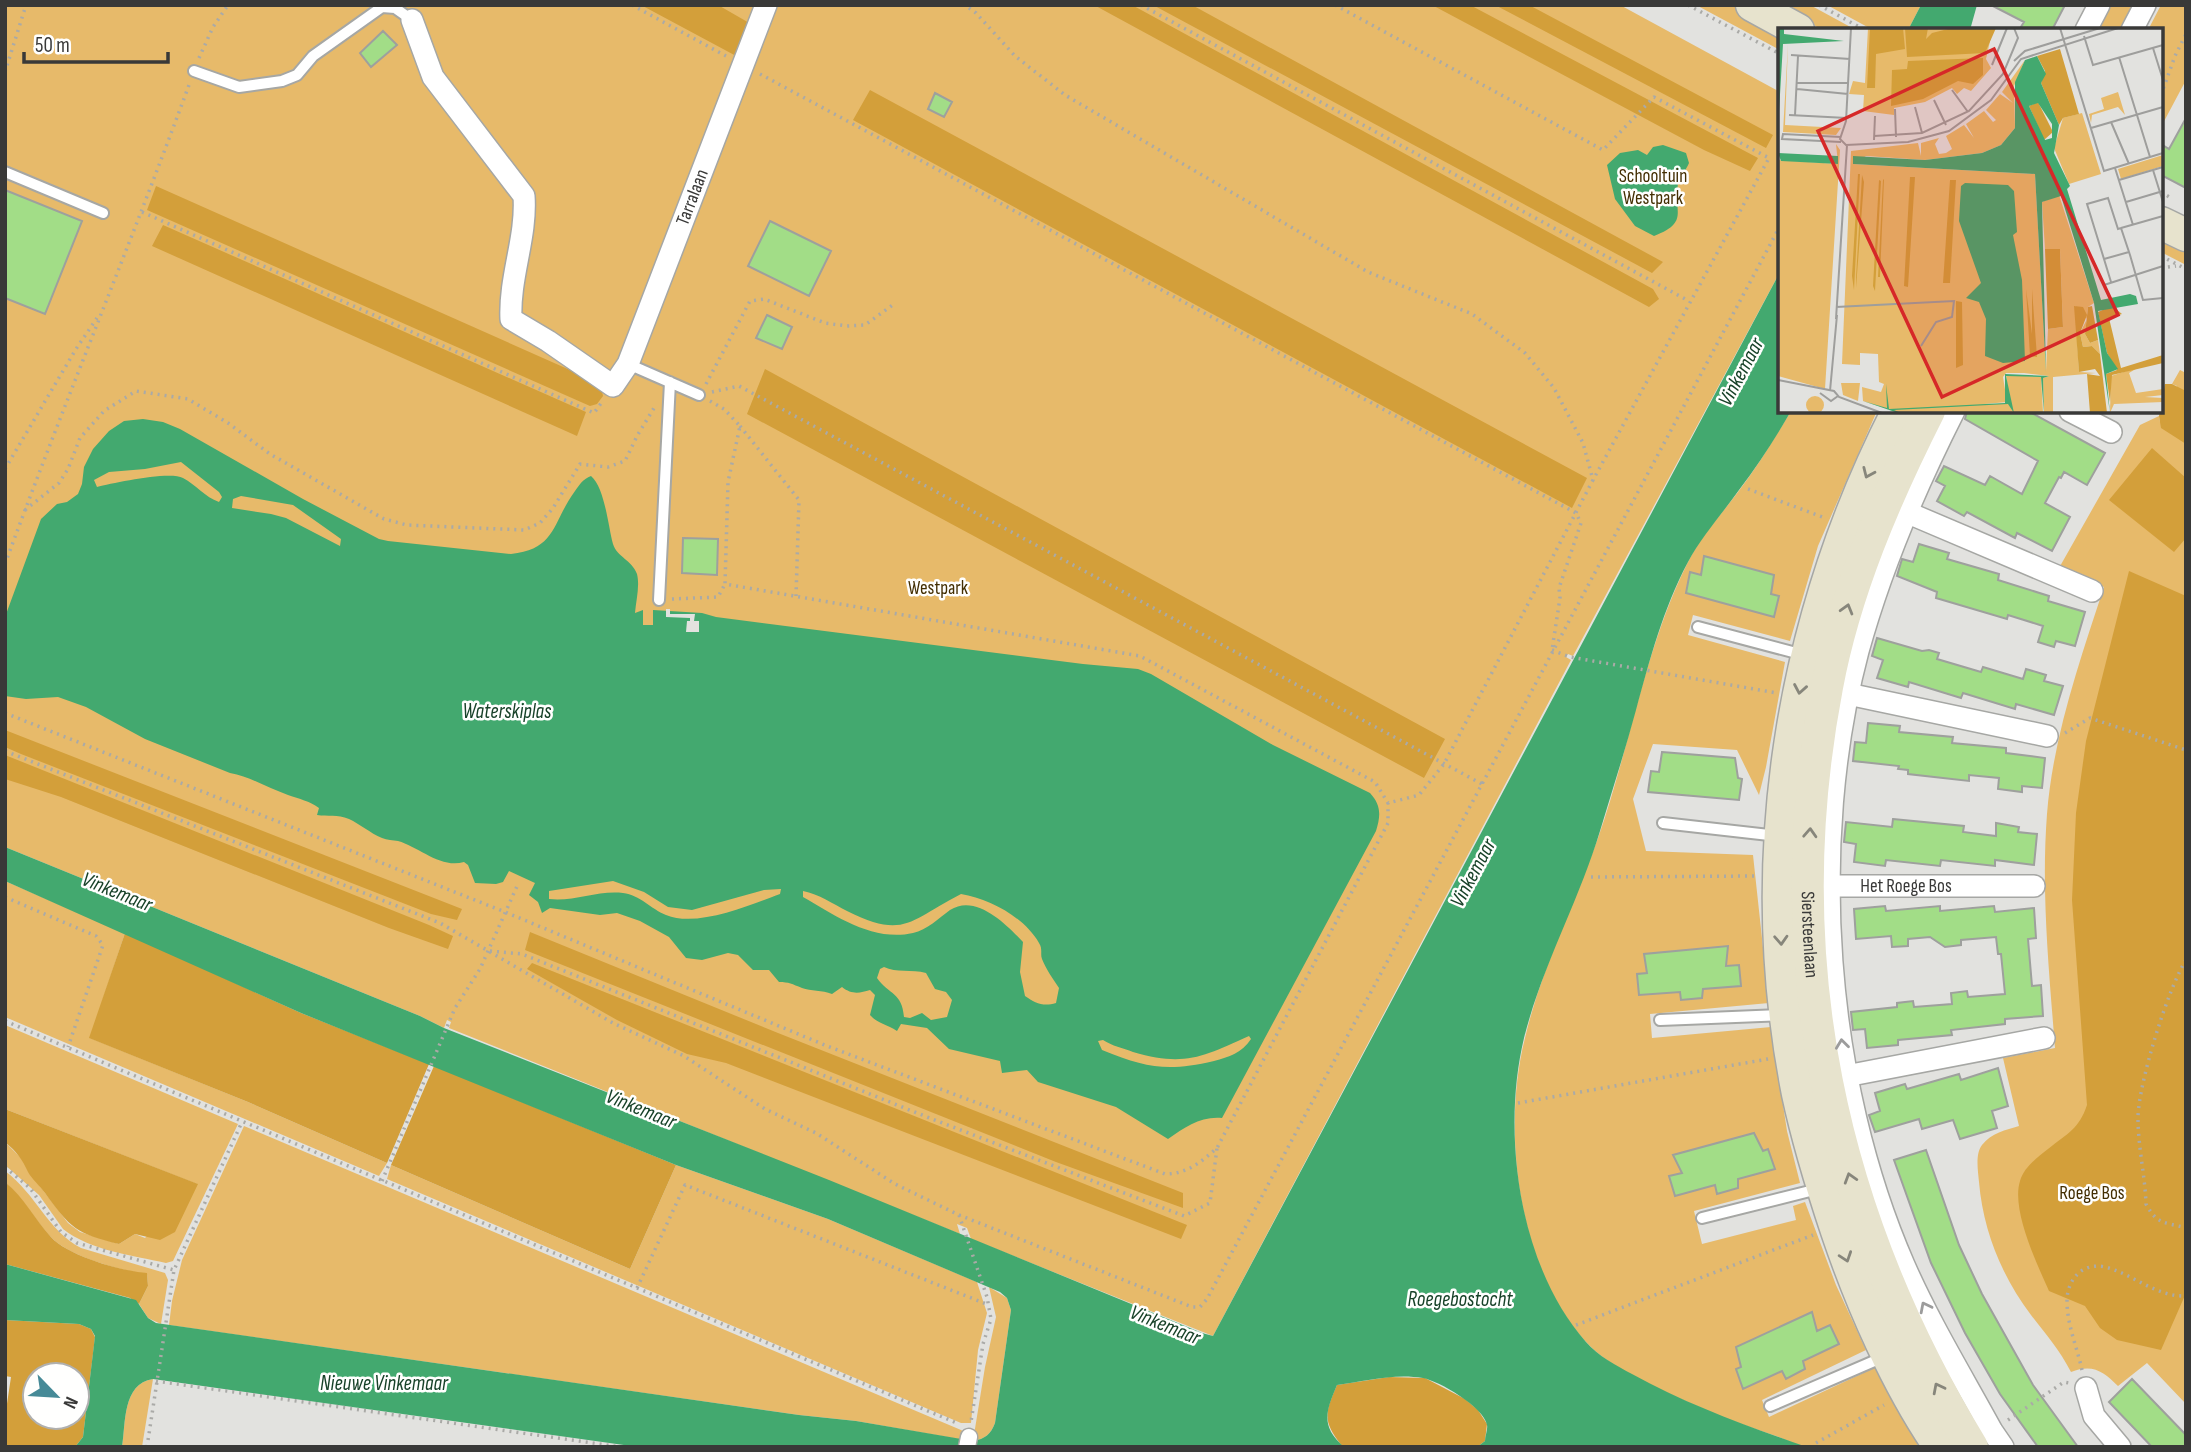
<svg xmlns="http://www.w3.org/2000/svg" width="2191" height="1452" font-family="'Sofia Sans Condensed',sans-serif">
<rect width="100%" height="100%" fill="#e2e2df"/>
<path fill="#e7ba6a" d="M5 5H1620L1780 92V272L1573 656 1568 654 1566 657 1571 660 1213 1336 971 1239 967 1228 957 1224 960 1234 449 1028 451 1022 447 1020 444 1028 420 1016 5 847Z
M1696 5H1732L1774 27 1780 50Z
M1776 5H1810L1856 30H1823Z
M1827 5H1921L1908 30H1873Z
M2105 5H2140L2128 30H2092Z
M2161 5H2186V80L2161 127V30H2148Z
M2161 234 2186 247V265L2161 252Z
M2180 370 2186 373V1404L2147 1363 2118 1386C2104 1372 2093 1363 2071 1372 2059 1349 2047 1336 2031 1315 2002 1277 1983 1230 1979 1182 1978 1171 1975 1154 1982 1145 1991 1133 2006 1130 2019 1126L2003 1058 2055 1048C2049 970 2041 892 2047 814 2053 737 2080 660 2104 587L2059 568 2140 425 2159 416 2160 422 2177 386 2172 384Z
M1791 411H1877L1818 546 1790 641 1693 615 1688 635 1785 662 1766 767 1759 795 1737 750 1653 744 1633 799 1646 851 1753 855 1769 1003 1650 1014 1652 1038 1771 1027 1787 1131 1800 1183 1694 1211 1702 1244 1796 1220 1793 1206 1805 1202 1836 1285 1866 1350 1762 1400 1769 1417 1876 1367 1919 1447C1883 1447 1845 1451 1809 1447 1798 1446 1787 1440 1776 1436 1752 1428 1729 1420 1706 1410 1672 1395 1611 1370 1587 1343 1518 1270 1501 1132 1525 1038 1541 969 1574 905 1598 838 1630 747 1644 651 1687 564 1700 537 1720 516 1738 492 1758 466 1774 439 1791 411Z
M5 881 125 933 90 1038 248 1102 387 1163 379 1176 5 1017Z
M5 1025 238 1124 173 1261 166 1263C132 1255 91 1251 63 1229L39 1195 5 1165V1142L26 1163 29 1172 68 1223 80 1232 119 1244 135 1234 145 1238 197 1184 5 1109Z
M244 1126 961 1430 966 1433 964 1440 856 1421 799 1415 169 1325 172 1301 182 1260Z
M391 1165 630 1269 676 1165 828 1219 977 1282 987 1313 978 1350 971 1423H961L387 1179Z
M5 1171C37 1195 47 1230 81 1248L165 1273 168 1280 161 1324 148 1318 139 1304 148 1286 147 1274C121 1271 68 1256 51 1237 35 1220 23 1198 5 1182Z
M989 1287 1007 1298 1011 1310 995 1423C991 1434 985 1439 973 1441L985 1367 996 1317Z
M153 1379 142 1447H122C126 1423 122 1384 153 1379Z"/>
<path fill="#d39f3a" fill-rule="evenodd" d="M641 5H718L751 24 738 57Z
M1094 5H1132L1653 289 1659 299 1649 307Z
M1153 5H1192L1663 262 1652 273Z
M1432 5H1470L1758 158 1750 171 1704 150Z
M1495 5H1529L1773 135 1766 148Z
M870 90 1587 478 1572 508 853 120Z
M156 186 597 382 601 387 603 396 597 404 590 406 147 210Z
M163 225 586 412 577 436 152 246Z
M765 369 1445 739 1424 778 747 414Z
M2165 384H2172L2186 391V444L2161 428 2159 416Z
M2152 448 2186 478V538L2174 552 2109 500Z
M2129 571 2186 596V1293L2161 1350 2117 1340 2100 1328 2085 1306 2049 1291C2037 1264 2011 1210 2020 1181 2024 1167 2038 1157 2048 1149 2068 1133 2079 1129 2087 1105L2072 900 2076 813 2086 741Z
M5 730 462 909 457 920 431 914 21 754 5 747Z
M5 755 429 925 453 936 448 949 389 928 61 797 5 779Z
M530 932 778 1033 1183 1193V1208L1056 1162 525 950Z
M125 933 301 1013 429 1064 387 1163 248 1102 89 1038Z
M532 963 1187 1225 1181 1239 726 1063 687 1054 617 1020 527 969Z
M434 1066 676 1165 630 1269 391 1165Z
M5 1109 198 1184 175 1232 160 1240 135 1234 119 1244C77 1234 70 1228 45 1193 40 1186 32 1179 28 1172 22 1159 17 1152 5 1142Z
M5 1182C24 1197 35 1220 51 1237 68 1256 121 1271 147 1273L148 1286 139 1304 130 1298 5 1264Z
M5 1320 79 1324 91 1329 95 1337 83 1437 75 1447H5V1417L11 1377 5 1376ZM35 1375H77V1417H35Z
M1389 1377 1425 1378 1465 1399 1478 1410 1487 1424 1485 1441 1477 1447 1342 1446C1322 1421 1325 1413 1337 1385Z"/>
<path fill="#43a96f" fill-rule="evenodd" d="M1921 5H1977L1970 30H1908Z
M1663 145 1686 153 1689 163C1686 170 1680 177 1678 184 1673 212 1690 222 1654 236L1635 226 1615 199 1607 165 1620 153 1638 150 1647 155 1653 147Z
M1780 272V411H1791C1775 439 1758 465 1739 490 1722 514 1702 536 1688 562 1663 609 1650 659 1636 710 1625 751 1612 791 1600 831 1579 901 1542 966 1524 1038 1501 1134 1519 1266 1586 1342 1598 1356 1617 1366 1632 1374 1688 1405 1747 1426 1807 1447H1477L1485 1441C1485 1436 1488 1429 1487 1425 1484 1407 1439 1381 1423 1378 1395 1373 1365 1381 1337 1385 1326 1411 1320 1426 1344 1447H638L153 1379C122 1384 126 1423 122 1447H75L83 1437 95 1336 91 1329 79 1324 5 1320V1264L136 1300 148 1318 156 1323 799 1415 856 1421 973 1441C985 1439 991 1434 995 1423L1011 1310 1007 1298 1000 1292 828 1219 676 1165 301 1013 5 881V847L420 1016 444 1028 829 1180 1202 1333 1213 1336Z
M143 419 163 422 180 429 303 499 379 539 388 541 511 554C557 549 552 522 575 491 580 484 583 479 591 476 605 488 608 526 613 544 617 557 632 560 637 574 640 586 636 601 635 613L643 610V625H653V610L702 613 716 617 1083 664 1138 669 1151 674 1273 745 1370 793C1381 805 1381 815 1376 831L1222 1118C1201 1116 1185 1127 1168 1139L1116 1107 1038 1082 1027 1070 1002 1073 1000 1061 949 1049 927 1028 901 1024 897 1031C887 1024 878 1024 870 1015L875 995 870 990C860 993 852 995 842 987L832 994C822 990 811 991 802 988 792 984 789 982 779 982L769 970H753L738 955 728 953 702 960 686 958 669 937 640 921 617 913 600 915 550 908 542 913 538 902 529 895 535 883 509 871 503 882 496 884 475 883 468 865 464 862C441 869 419 847 398 841 393 840 387 840 382 838 370 833 360 824 349 819 337 814 328 817 317 815L319 808C309 801 300 799 288 795 268 788 251 777 230 773L145 739 86 707 58 697 26 699 5 696V617L41 519 57 504 67 502 78 494 82 484 84 467 93 449 109 431 124 421ZM181 462 219 492 222 497 219 502C205 497 196 485 183 478 169 471 114 483 97 487L94 480 109 472 145 469ZM241 496 293 505 341 539 340 546 286 518 271 514 232 508 233 499ZM613 881 644 892 668 907 692 910 764 890 781 889 780 894C750 905 697 928 666 915 651 909 640 895 623 893 598 890 574 902 549 899V891ZM803 891C819 894 833 904 847 911 905 940 910 920 961 894 990 899 1024 917 1039 943 1043 949 1040 954 1042 959 1046 969 1053 979 1059 988L1056 1003C1043 1007 1035 1003 1025 996L1020 972 1023 942C1007 925 976 893 950 910 939 918 927 930 913 933 873 942 836 916 803 897ZM884 967C896 973 912 969 926 973L935 989 946 992 952 1000 947 1017 931 1020 922 1013 910 1018 904 1017C902 992 889 995 877 978L880 969ZM1249 1036 1251 1039C1242 1053 1229 1057 1214 1061 1167 1072 1147 1068 1102 1050L1098 1041 1103 1040C1112 1046 1123 1048 1133 1052 1184 1067 1203 1057 1249 1036Z"/>
<path fill="#e2e2df" d="M666 609H670V614H695L694 621H699V632H686L687 621H690V618L666 617Z"/>
<path fill="#a2dd87" stroke="#9ea09d" stroke-width="2" d="M1991 5H2065L2052 30H2019L2024 22Z
M383 31 397 45 371 67 360 53Z
M935 93 952 102 944 117 928 109Z
M2186 118V188L2161 175V144L2169 149Z
M5 190 82 221 45 314 5 298Z
M770 221 831 251 809 296 748 266Z
M767 315 792 327 782 349 756 338Z
M1967 411H2028L2105 453 2087 485 2064 472 2061 478 2059 477 2045 503 2070 517 2052 551 2017 533 2015 538 1967 512 1964 516 1937 501 1945 486 1936 481 1944 466 1985 485 1990 476 2022 494 2038 461 1965 419Z
M683 538 718 539 717 575 682 573Z
M1919 544 1949 553 1947 559 1999 574 1998 580 2049 596 2048 601 2085 612 2075 646 2056 641 2054 647 2038 642 2043 626 2008 615 2007 619 1936 598 1937 592 1897 576 1902 559 1913 562Z
M1704 556 1774 575 1771 594 1779 596 1774 617 1686 593 1690 572 1701 575Z
M1877 638 1922 651 1929 650 1939 653 1937 659 1981 672 1983 667 2023 679 2026 669 2046 675 2044 681 2063 686 2054 715 2016 704 2015 709 1963 693 1961 698 1909 682 1908 687 1877 678 1883 660 1872 656Z
M1868 723 1900 726 1899 732 1953 737 1952 743 2006 748V753L2045 758 2042 788 2022 786V792L1998 789 1999 778 1969 775V781L1908 774V770L1898 769 1899 766 1853 761 1855 742 1866 743Z
M1662 752 1735 758 1738 778 1742 779 1739 800 1648 792 1651 771 1659 772Z
M1893 819 1964 826 1963 832 1996 836V823L2019 827 2018 832 2037 834 2034 865 1995 860V866L1941 860 1940 866 1886 860 1885 866 1854 862 1856 844 1844 842 1846 822 1892 827Z
M1885 906 1886 911 1940 906V911L1994 906 1995 912 2034 908 2036 938 2028 939 2032 986 2041 985 2043 1016 2005 1019V1024L1951 1030 1952 1035 1898 1040V1045L1867 1048 1865 1029 1853 1030 1851 1012 1897 1007V1003L1913 1001 1914 1007 1952 1004 1951 993 1967 991 1968 997 2005 994 2001 954H1998L1996 937 1961 940V945L1945 947 1930 937 1908 939V946L1892 947 1891 936 1856 939 1854 909Z
M1728 946 1726 966 1739 965 1741 986 1703 989 1702 998 1681 1000 1680 992 1639 995 1637 974 1647 973 1644 954Z
M1998 1068 2008 1106 1992 1111 1997 1128 1960 1139 1953 1120 1922 1129 1919 1119 1875 1132 1869 1115 1880 1111 1875 1093 1905 1084 1907 1089 1959 1074 1961 1080Z
M1754 1133 1763 1151 1768 1149 1775 1169 1738 1179V1188L1717 1194 1715 1185 1675 1196 1669 1176 1682 1173 1673 1155Z
M1926 1150 1959 1245 1982 1294 2033 1385 2078 1447H2038L2000 1394 1965 1333 1931 1263 1894 1160Z
M1812 1312 1817 1331 1830 1325 1839 1344 1803 1361 1805 1369 1786 1379 1782 1371 1743 1389 1736 1369 1741 1367 1736 1347Z
M2132 1379 2186 1435V1447H2152L2109 1402Z"/>
<g fill="none" stroke-linecap="round" stroke-linejoin="round">
<defs>
<path id="service" d="M194 71 239 87 282 81 297 75 313 56 382 7 395 8 412 20
M5 172 103 213
M628 364 699 395
M659 600 670 382
M1698 627 1804 655
M1663 823 1778 836
M1660 1020 1783 1015
M1702 1218 1822 1188
M1770 1406 1886 1356"/>
<path id="pedestrian" d="M967 1447 969 1437"/>
<g id="minor">
<path id="s1" d="M412 20 433 77 524 196C527 237 509 277 511 319L548 341 613 386 628 364 766 5"/>
<path d="M2086 30 2099 5"/>
<path d="M2132 30 2145 5"/>
<path d="M1954 411C1915 488 1881 568 1858 651 1807 843 1824 1082 1904 1265 1929 1322 1962 1376 1992 1431L2003 1447"/>
<path d="M2070 411 2111 432"/>
<path d="M1906 512 2092 591"/>
<path d="M1848 694 2047 736"/>
<path id="s2" d="M1815 886H2034"/>
<path d="M1846 1076 2044 1038"/>
<path d="M2086 1388 2094 1416 2120 1447"/>
</g>
<g id="secondary">
<path d="M1752 5 1798 30"/>
<path d="M2161 223 2186 235"/>
<path d="M1898 411C1790 622 1752 861 1798 1094 1808 1140 1822 1186 1837 1231 1861 1302 1897 1385 1940 1447"/>
<path id="s3" d="M1929 411C1885 498 1845 591 1827 687 1775 958 1830 1213 1972 1447"/>
</g>
</defs>
<use href="#service" stroke="#a6a7a4" stroke-width="14"/>
<use href="#pedestrian" stroke="#a6a7a4" stroke-width="19"/>
<use href="#minor" stroke="#a6a7a4" stroke-width="24"/>
<use href="#secondary" stroke="#a6a7a4" stroke-width="35"/>
<path stroke="#aaaaa7" stroke-width="3.5" stroke-dasharray="2 5" stroke-linecap="butt" d="M632 5 726 56
M1141 5 1689 301
M1335 5 1603 150 1654 97 1769 158 1593 480
M1688 5 1780 54
M1819 5 1865 30
M199 58 213 27 228 5
M5 72 26 5
M760 74 1576 513 1581 523 1559 588 1560 598 1552 650
M2161 95 2175 56 2186 34
M2161 192 2171 198
M142 212 594 413 602 402
M2161 256 2186 269
M2161 268 2176 266
M706 384 750 301 764 299 825 323 847 326 865 325 894 304
M712 392 739 386 1482 784
M710 401 724 409 740 426 728 482 725 584 1140 656 1375 782 1388 803 1419 795 1444 764 1593 480 1583 443 1554 388 1525 353 1472 314 1368 272 1065 95 1015 56 976 13 965 5
M740 426 799 500 796 596
M5 469 76 349 97 318
M1748 489 1825 518
M25 510 59 483 68 469 80 438 104 411 136 391 188 399 228 423 270 454 384 519 407 525 524 530 540 523 553 508 580 464 608 467 625 461 637 436 654 408
M5 564C64 403 130 246 189 85
M672 599 718 597 725 584
M1552 650 1570 657 1777 693
M5 713 505 912 827 1046 1165 1174C1187 1174 1201 1162 1217 1148L1388 823V803
M2065 733 2090 718 2186 750
M5 751 440 923 613 1023 684 1056 765 1109 816 1133 895 1184 959 1215 1192 1307H1200L1207 1299 1780 226
M1591 877 1757 876
M5 897 96 936 103 945 68 1047
M490 951 522 954 932 1119 1184 1216 1210 1203 1217 1148
M2186 960C2168 988 2138 1085 2138 1118 2138 1147 2145 1175 2146 1204 2157 1225 2165 1222 2186 1228
M5 1021 959 1424
M1518 1103 1768 1059
M5 1167 30 1188 61 1232 77 1243 174 1270
M382 1181 455 1008 480 969 518 884
M959 1215 987 1297 991 1319 983 1344 971 1422
M637 1288 685 1185 989 1305
M1576 1325 1813 1235
M2082 1370C2077 1347 2067 1325 2067 1301 2067 1280 2082 1262 2105 1267 2133 1274 2156 1297 2186 1296
M156 1381 621 1447
M2008 1420 2064 1382 2069 1383
M1816 1443 1884 1405
M147 1447 174 1270 242 1122"/>
<use href="#service" stroke="#fff" stroke-width="10"/>
<use href="#pedestrian" stroke="#fff" stroke-width="16"/>
<use href="#minor" stroke="#fff" stroke-width="21"/>
<use href="#secondary" stroke="#e7e3cd" stroke-width="32"/>
</g>
<defs><path id="oneway-chevron" d="M-2-3.5L2.5 0L-2 3.5" fill="none" stroke-width="1.6" stroke-linecap="round" stroke-linejoin="round" transform="scale(1.75)"/></defs>
<g stroke="#87867b">
<use href="#oneway-chevron" transform="translate(1868 473) rotate(114)"/>
<use href="#oneway-chevron" transform="translate(1847 609) rotate(-74)"/>
<use href="#oneway-chevron" transform="translate(1800 689) rotate(100)"/>
<use href="#oneway-chevron" transform="translate(1810 833) rotate(-87)"/>
<use href="#oneway-chevron" transform="translate(1781 940) rotate(87)"/>
<use href="#oneway-chevron" transform="translate(1850 1178) rotate(-107)"/>
<use href="#oneway-chevron" transform="translate(1846 1257) rotate(71)"/>
<use href="#oneway-chevron" transform="translate(1938 1388) rotate(-117)"/>
</g>
<g stroke="#9c9c9c">
<use href="#oneway-chevron" transform="translate(1842 1044) rotate(-97)"/>
<use href="#oneway-chevron" transform="translate(1925 1307) rotate(-117)"/>
</g>
<g text-anchor="middle" dominant-baseline="central" stroke-width="5" stroke-linejoin="round" paint-order="stroke">
<g font-size="19" fill="#432e02" stroke="#fffffe">
<text x="1653" y="176">Schooltuin<tspan x="1653" dy="22">Westpark</tspan></text>
<text x="938" y="588">Westpark</text>
<text x="2092" y="1193">Roege Bos</text>
</g>
<g font-size="19" fill="#393938" stroke="#fffffe">
<text stroke="none"><textPath href="#s1" startOffset="662">Tarralaan</textPath></text>
<text stroke="none"><textPath href="#s2" startOffset="91">Het Roege Bos</textPath></text>
<text stroke="none"><textPath href="#s3" startOffset="544">Siersteenlaan</textPath></text>
</g>
<g font-size="21" font-style="italic" fill="#184229" stroke="#fffffe">
<text transform="translate(1741 372) rotate(-62)">Vinkemaar</text>
<text x="507" y="711">Waterskiplas</text>
<text transform="translate(1473 873) rotate(-62)">Vinkemaar</text>
<text transform="translate(117 892) rotate(22)">Vinkemaar</text>
<text transform="translate(641 1109) rotate(22)">Vinkemaar</text>
<text x="1460" y="1299">Roegebostocht</text>
<text transform="translate(1165 1325) rotate(22)">Vinkemaar</text>
<text x="384" y="1383">Nieuwe Vinkemaar</text>
</g>
</g>
<g transform="translate(1778 28)">
<rect width="385" height="385" fill="#e2e2df"/>
<path d="M90 0H215L208 31 213 40 193 63 186 60 179 66 174 60 147 74 116 80V87L85 83 86 67 71 66 75 53 87 55ZM10 16 7 97 63 100 58 107 5 104ZM247 32 236 58 237 100 223 117 204 125 147 132 88 128 75 136 257 146 268 343 270 301 285 299 282 221H267L264 174 281 167 316 275 310 279 307 306 312 315 320 312 322 326 314 318 305 319 302 305 309 291 297 278 301 344 318 345 275 349V385H266L265 350 271 348 246 345H228L225 349 229 374 207 376H232L228 347 263 349 265 385H123L85 373 84 359 103 364 106 356 101 354 100 326 82 325V337L64 336 73 123 140 115 143 128V115L161 110 157 116 161 126 168 125 174 121 168 108 186 97 196 110 188 96 206 83 215 94 218 92 208 82 222 66 235 75 224 64ZM340 64 347 87 340 79 314 87 313 95 311 86 326 81 323 70ZM304 85 323 146 291 156 276 120 285 90ZM58 116 62 122 47 361 0 348V132L60 136ZM385 127V138L343 151 340 141ZM361 339 351 345 358 365 385 361V367L367 369 385 370V374L336 376 332 385 333 348ZM63 355H82L80 373 65 367ZM28 377a9 9 0 1 1 18 0a9 9 0 1 1-18 0Z" fill="#e7ba6a"/>
<path d="M92 0H125L127 21 98 26 97 60H89ZM127 0H150L148 11 154 5 174 0H218L207 25 129 29ZM282 21 301 86 285 90 281 97 263 55 267 43 259 28ZM205 30V47L195 56 180 53 145 71 113 78 114 42 129 41 130 33ZM260 74 275 104 266 112 251 78ZM80 146H82L76 262 74 248ZM84 147 86 154 78 260V250ZM132 149H137L130 259 126 258ZM106 151 102 249H100L105 152ZM101 152 103 153 97 263 95 258ZM172 152H178L172 255H165ZM267 221H282L285 299 270 301ZM248 261 254 306V261L259 329 252 328ZM178 273 184 274 185 337 178 340ZM296 278 305 279 309 287 302 305 305 319 314 318 322 326 329 385H312L309 346 322 348 317 341 301 344ZM314 278 320 312 312 315 307 306 310 279ZM334 278 344 286 331 290 343 340 385 327V335L334 347 332 374 328 346 339 342 329 325 320 284Z" fill="#d39f3a"/>
<path d="M0 0H6V6L66 13 5 16 0 100ZM259 28 268 46 263 55 281 97 276 125 292 158 289 161 323 272 352 266 358 268 360 276 320 283 329 325 340 341 328 346 332 385 316 275 283 168 264 174 268 344 257 146 75 136V128L147 132 204 125 223 117 237 100V54L247 32ZM260 75 274 96V110L267 112 251 78ZM0 125 60 128V136L3 133ZM187 155 230 157 236 163 239 204 235 207 244 252 247 333 225 335 207 328 208 291 201 274 188 270 203 255 181 193 183 158ZM227 346 271 348 265 350 266 385 263 349 228 348 236 385 230 376 116 382 123 385H120L85 373 109 380 108 356 111 381 227 375Z" fill="#43a96f" fill-rule="evenodd"/>
<path fill="none" stroke="#9e9e9c" stroke-width="2" d="M73 0 68 93 62 111 68 117 130 114 171 103 213 72 243 31 340 0M282 0 326 143 385 125M306 8 315 37 385 17M375 20 385 52M13 27 72 31M341 29 372 129M236 33 247 23 322 0M214 37 229 0M19 55H71M19 61 70 66M174 62 190 84M156 72 168 97M137 79 144 105M117 81 118 109M11 87 69 90M17 87 20 28M333 94 351 136M313 100 385 79M96 108 144 105 191 83 225 46 240 10 236 0M96 112 97 88M63 114 4 111 5 106 63 109M337 140 355 197M375 142 385 174M341 152 385 139M348 174 385 163M343 200 385 188M351 224 326 231 309 176 330 170 340 201 343 200 352 227 365 272 385 270M326 231 333 254M326 257 385 238M58 279 176 273 174 289 158 294 143 318M58 291 69 117M0 352 56 363 61 369 104 385M52 363 59 287M42 365 53 373 60 368"/>
<path fill="#d62828" fill-opacity="0.15" stroke="#d62828" stroke-width="3.5" d="M216 21 340 287 164 369 40 103Z"/>
<rect width="385" height="385" fill="none" stroke="#393938" stroke-width="3.5"/>
</g>
<rect width="2191" height="1452" fill="none" stroke="#393938" stroke-width="14"/>
<g transform="translate(56 1396) rotate(115)"><circle r="33" fill="#fffffe" stroke="#b0b0af" stroke-width="2"/>
<path d="M0-5L12 26L0 18L-12 26Z" fill="#468a97"/>
<text y="-10" font-size="19" font-weight="bold" text-anchor="middle" fill="#393938">N</text>
</g>
<path d="M24 52v10h144v-10" fill="none" stroke="#393938" stroke-width="3.5"/>
<text x="35" y="52" font-size="21" fill="#393938" stroke="#fffffe" stroke-width="5" paint-order="stroke">50 m</text>
</svg>
